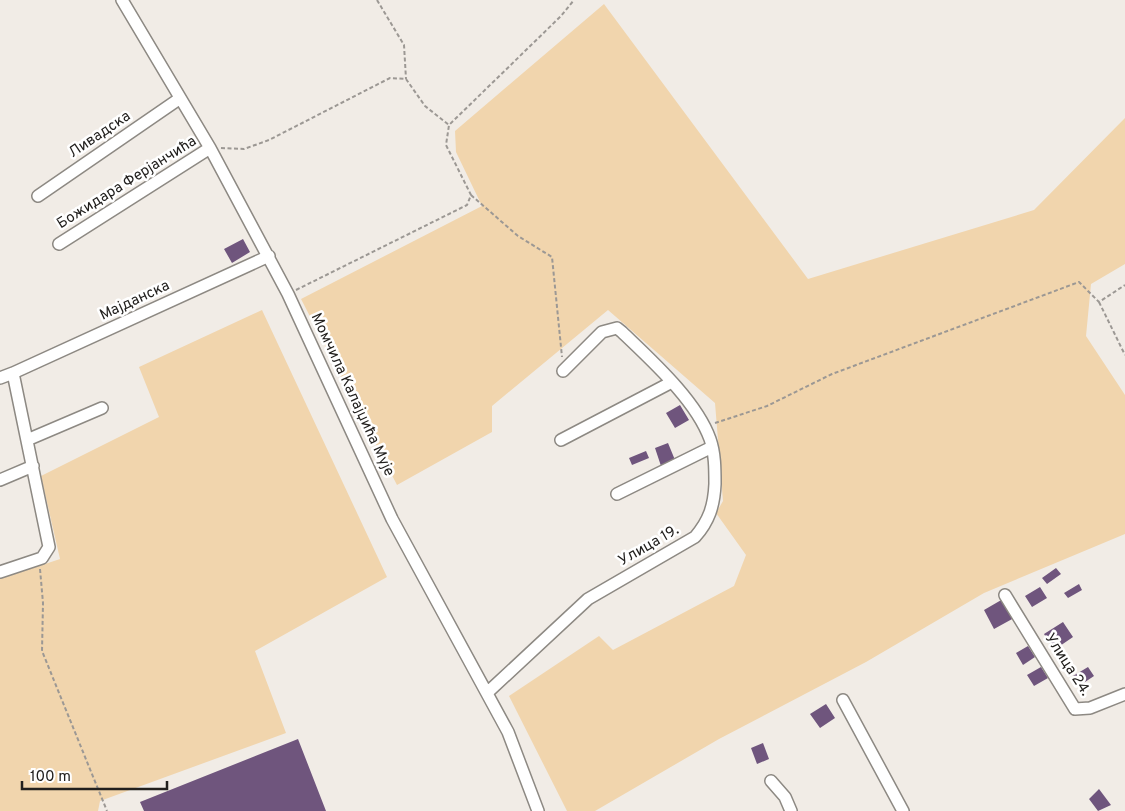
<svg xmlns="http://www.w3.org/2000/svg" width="1125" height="811" font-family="Overpass,sans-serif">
<rect width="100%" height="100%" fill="#f1ece6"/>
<path fill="#f1d5ad" d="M604 4 808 279 1034 210 1125 118V264L1091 284 1086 336 1125 395V534L984 593 866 662 719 739 595 811H567L509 696 599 636 613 650 734 586 746 555 716 513 723 501 715 403 608 310 492 406V432L397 485 301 299 482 206 456 152 455 131Z
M262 310 387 577 255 651 286 733 100 801 98 811H0V579L60 559 41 476 159 417 139 367Z"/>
<path fill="#6f557d" d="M243 239 250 252 232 263 224 249Z
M680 405 689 420 675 428 666 413Z
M668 443 675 460 661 466 655 448Z
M646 451 649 458 632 465 629 458Z
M1056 568 1061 574 1047 584 1042 578Z
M1079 584 1082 590 1068 598 1064 593Z
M1040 587 1047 598 1032 607 1025 596Z
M1003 599 1014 618 994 629 984 610Z
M1063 622 1073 637 1054 650 1044 634Z
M1028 646 1035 657 1023 665 1016 653Z
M1041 667 1048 678 1034 686 1027 675Z
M1088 667 1094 676 1079 686 1073 676Z
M826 704 835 718 820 728 810 714Z
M298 739 326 811H144L140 802Z
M763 743 769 759 757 764 751 748Z
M1099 789 1111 805 1098 811 1089 799Z"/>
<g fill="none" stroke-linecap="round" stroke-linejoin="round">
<defs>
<path id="street" d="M122 0 210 148 288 294 392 519 508 732 538 811
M38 196 179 99
M59 244 210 148
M0 378 13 373
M27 440 102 408
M561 440 672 382
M0 480 33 466
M617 494 712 447
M0 572 42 558 49 547 13 373 269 256
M1005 595 1075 709 1090 708 1125 694
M488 692 588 599 695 537C709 521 714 506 715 484 715 469 715 453 710 439 696 400 651 360 622 332L617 328 602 332 563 371
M843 700 903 811
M771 781 785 797 791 811"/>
</defs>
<use href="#street" stroke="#8d8983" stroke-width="14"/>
<path stroke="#9c9894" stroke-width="2" stroke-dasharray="4 2.5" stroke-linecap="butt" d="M377 0 404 45 406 79
M221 148 244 149 269 140 390 78 406 79 425 106 449 125
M471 195 518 236 552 257 562 357
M296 290 467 205 471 195 446 145 449 125 561 16 574 0
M1099 302 1125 355
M715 423 767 406 832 374 1079 282 1099 302 1125 285
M40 569 43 603 42 651 107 811"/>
<use href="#street" stroke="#fff" stroke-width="11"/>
</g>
<g text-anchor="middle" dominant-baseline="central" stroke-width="5" stroke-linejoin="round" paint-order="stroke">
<g font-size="15" fill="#22201e" stroke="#fff">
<text transform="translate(100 135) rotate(-34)">Ливадска</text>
<text transform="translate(127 183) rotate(-32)">Божидара Ферјанчића</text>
<text transform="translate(135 301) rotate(-25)">Мајданска</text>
<text transform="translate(352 395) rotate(65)">Момчила Калајџића Мује</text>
<text transform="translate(649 546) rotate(-30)">Улица 19.</text>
<text transform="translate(1067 665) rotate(57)">Улица 24.</text>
</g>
</g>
<path d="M22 781v8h145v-8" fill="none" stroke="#22201e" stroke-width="2.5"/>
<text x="30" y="781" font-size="15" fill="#22201e" stroke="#ffffff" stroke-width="4" paint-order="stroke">100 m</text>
</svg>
